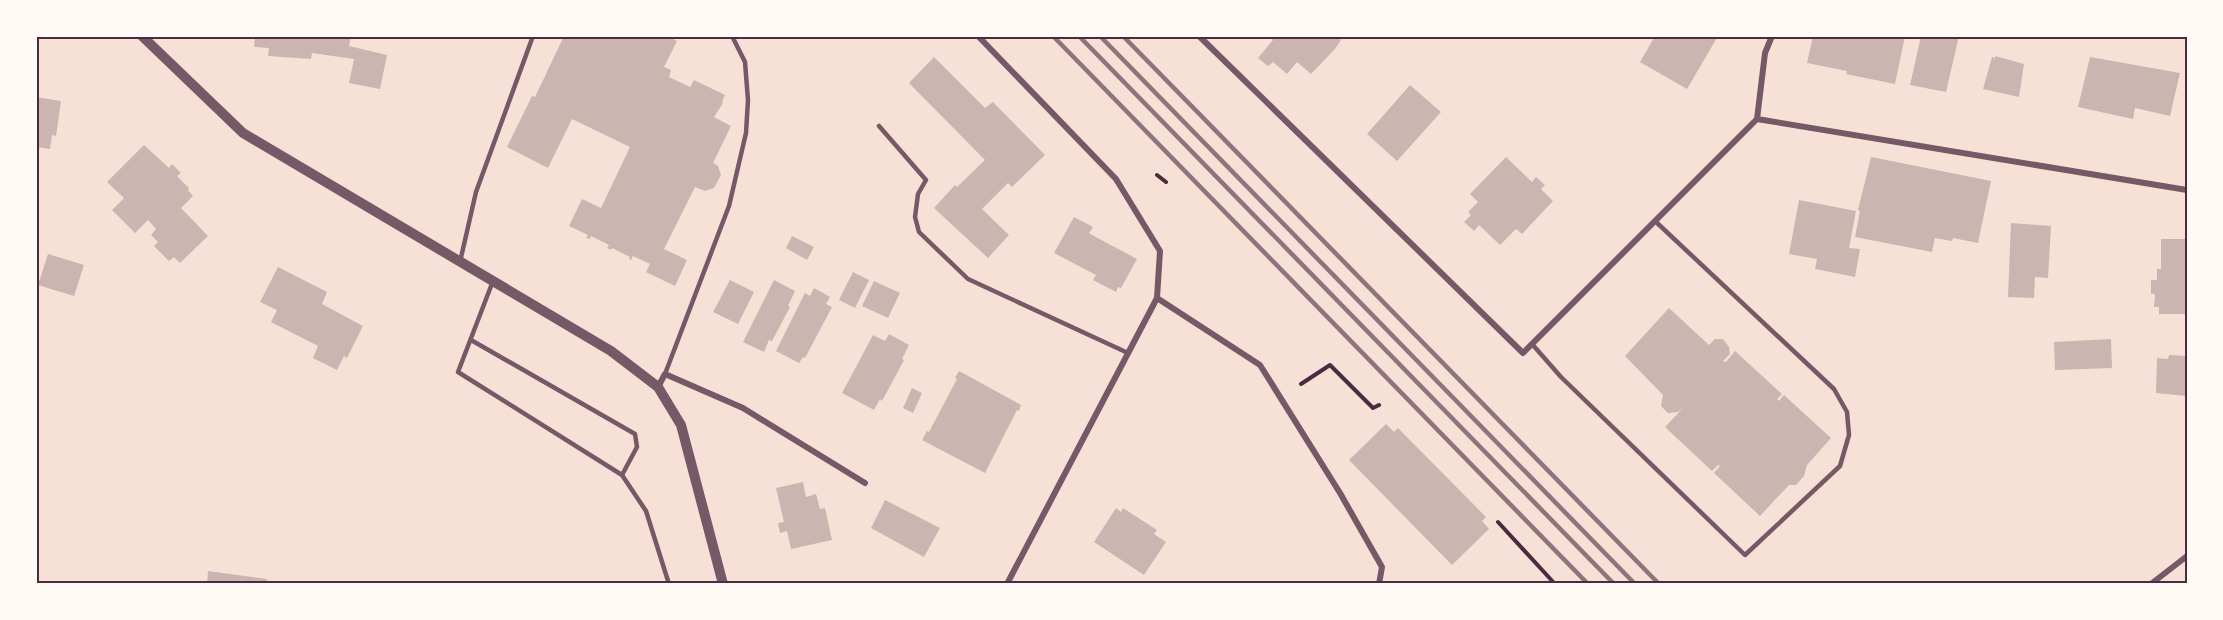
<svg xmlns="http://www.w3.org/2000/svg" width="2223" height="620" font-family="Manrope,sans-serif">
<rect width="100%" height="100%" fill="#f7e1d7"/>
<path fill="#ccb4b1" d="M255 36H351L349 46 387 55 380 89 349 83 354 59 312 53 311 59 268 56 269 48 254 47Z
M564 36H667L677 41 664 67 671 70 669 77 690 87 694 80 725 95 722 102 723 103 714 117 731 126 713 163 718 166 721 175 714 188 705 191 695 187 664 249 687 260 675 286 646 272 650 264 633 256 631 260 629 259 630 257 612 248 611 250 607 248 609 245 591 236 590 239 586 238 588 235 569 226 582 199 601 208 630 147 572 119 548 168 507 147 532 96 535 97Z
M1269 36H1336L1341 40 1335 49 1311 74 1297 62 1287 74 1273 62 1268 66 1258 58 1273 40Z
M1655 36H1718L1687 89 1640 62Z
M1813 36H1905L1895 84 1846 74 1847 71 1807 63Z
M1921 36H1959L1946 92 1910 85Z
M1995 56 2024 64 2019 97 1983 89 1992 57 1995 58Z
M934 57 985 108 993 102 1045 155 1012 187 1008 183 982 209 1009 235 988 258 934 208 955 185 957 187 985 160 909 83Z
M2090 57 2180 73 2170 116 2135 108 2133 119 2078 107Z
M1410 85 1441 112 1397 161 1367 134Z
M36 97 61 101 56 136 52 135 50 149 36 147Z
M144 145 169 168 172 164 181 173 177 176 189 188 188 190 193 196 181 208 208 236 180 263 174 257 169 261 154 246 158 242 151 235 156 229 148 220 135 233 112 210 124 198 107 182Z
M1506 157 1532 182 1536 177 1545 185 1541 189 1553 201 1522 234 1516 229 1500 245 1479 225 1474 231 1464 222 1471 215 1468 212 1478 202 1470 194Z
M1871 157 1991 181 1978 243 1953 238 1952 241 1935 238 1932 252 1855 237 1860 211 1858 210Z
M1799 200 1856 211 1849 248 1860 249 1855 277 1815 269 1817 259 1789 254Z
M1074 217 1093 227 1089 233 1092 235 1137 259 1121 288 1118 287 1116 292 1093 280 1096 275 1054 253Z
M2011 223 2051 226 2048 278 2035 277 2034 298 2008 297Z
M792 236 814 247 807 260 786 248Z
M2161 239H2187V314H2159V307H2154L2155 294H2151V280H2157V269H2161Z
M48 254 84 265 74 296 38 285Z
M278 267 327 292 322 304 363 326 347 358 344 356 337 370 313 358 318 346 271 322 277 310 260 302Z
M853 272 869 280 855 308 839 300Z
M730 280 754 292 738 324 713 312Z
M774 280 795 291 788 306 790 307 772 341 769 340 764 352 743 342Z
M874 281 900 293 888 318 862 306Z
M814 288 830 297 826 304 832 307 805 358 803 357 799 363 776 351 805 293 810 296Z
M1669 308 1709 345 1715 339H1723L1729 347 1730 354 1723 361 1726 362 1735 351 1782 394 1777 399 1779 401 1784 395 1831 438 1807 465 1804 476 1796 485H1789L1760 516 1714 473 1720 466 1718 465 1712 471 1665 427 1683 408 1678 412 1668 413 1661 406 1663 395 1625 356Z
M889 334 909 345 902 359 904 360 882 401 880 399 874 410 842 393 873 335 885 341Z
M2111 339 2112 368 2055 370 2054 342Z
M2169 355 2187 356V396L2156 393 2157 358 2168 359Z
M959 371 1021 405 1019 411 1017 410 985 473 922 440 927 431 929 432 957 379 955 378Z
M912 388 922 393 913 413 903 408Z
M1386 424 1394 432 1398 428 1486 517 1482 521 1489 529 1452 565 1349 460Z
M803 482 806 497 816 494 820 509 825 508 832 540 791 549 787 531 780 533 778 523 784 522 776 488Z
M885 500 940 528 924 557 871 528Z
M1116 508 1121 512 1123 508 1157 530 1154 534 1166 542 1144 575 1094 542Z
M208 571 267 579V584H207Z"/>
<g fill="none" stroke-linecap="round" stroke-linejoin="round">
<path stroke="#4a2c40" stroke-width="4" d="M1157 175 1166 182
M1301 384 1330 365 1373 408 1379 405
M1498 522 1555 584"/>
<path stroke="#755966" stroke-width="4.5" d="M879 126 926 180 918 194 915 217 919 232 968 279 1128 353
M460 262 476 192 533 36
M493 281 458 372 622 475 646 511 669 584
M471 340 635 434 637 447 622 475
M1532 344 1561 377 1745 555 1840 466 1849 435 1847 412 1834 389 1655 221
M665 374 729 206 746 133 748 100 745 62 732 36"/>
<path stroke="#755966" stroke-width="6" d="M978 36 1116 179 1160 251 1157 298 1007 584
M1199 36 1523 353 1757 119 2187 190
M1757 119 1765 53 1772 36
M1157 298 1260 365 1340 493 1382 567 1379 584
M658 387 665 374 743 408 865 483
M2151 584 2187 556"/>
<path stroke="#755966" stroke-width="10" d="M142 36 243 133 611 351 658 387 681 425 723 584"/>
<path stroke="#8f747c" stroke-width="4.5" d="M1053 36 1588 584
M1079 36 1614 584
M1100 36 1635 584
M1123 36 1659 584"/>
</g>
<rect width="2223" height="620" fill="none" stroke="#fffaf5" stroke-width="75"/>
<rect x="38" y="38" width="2148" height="544" fill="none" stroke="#4a2c40" stroke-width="2"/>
</svg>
